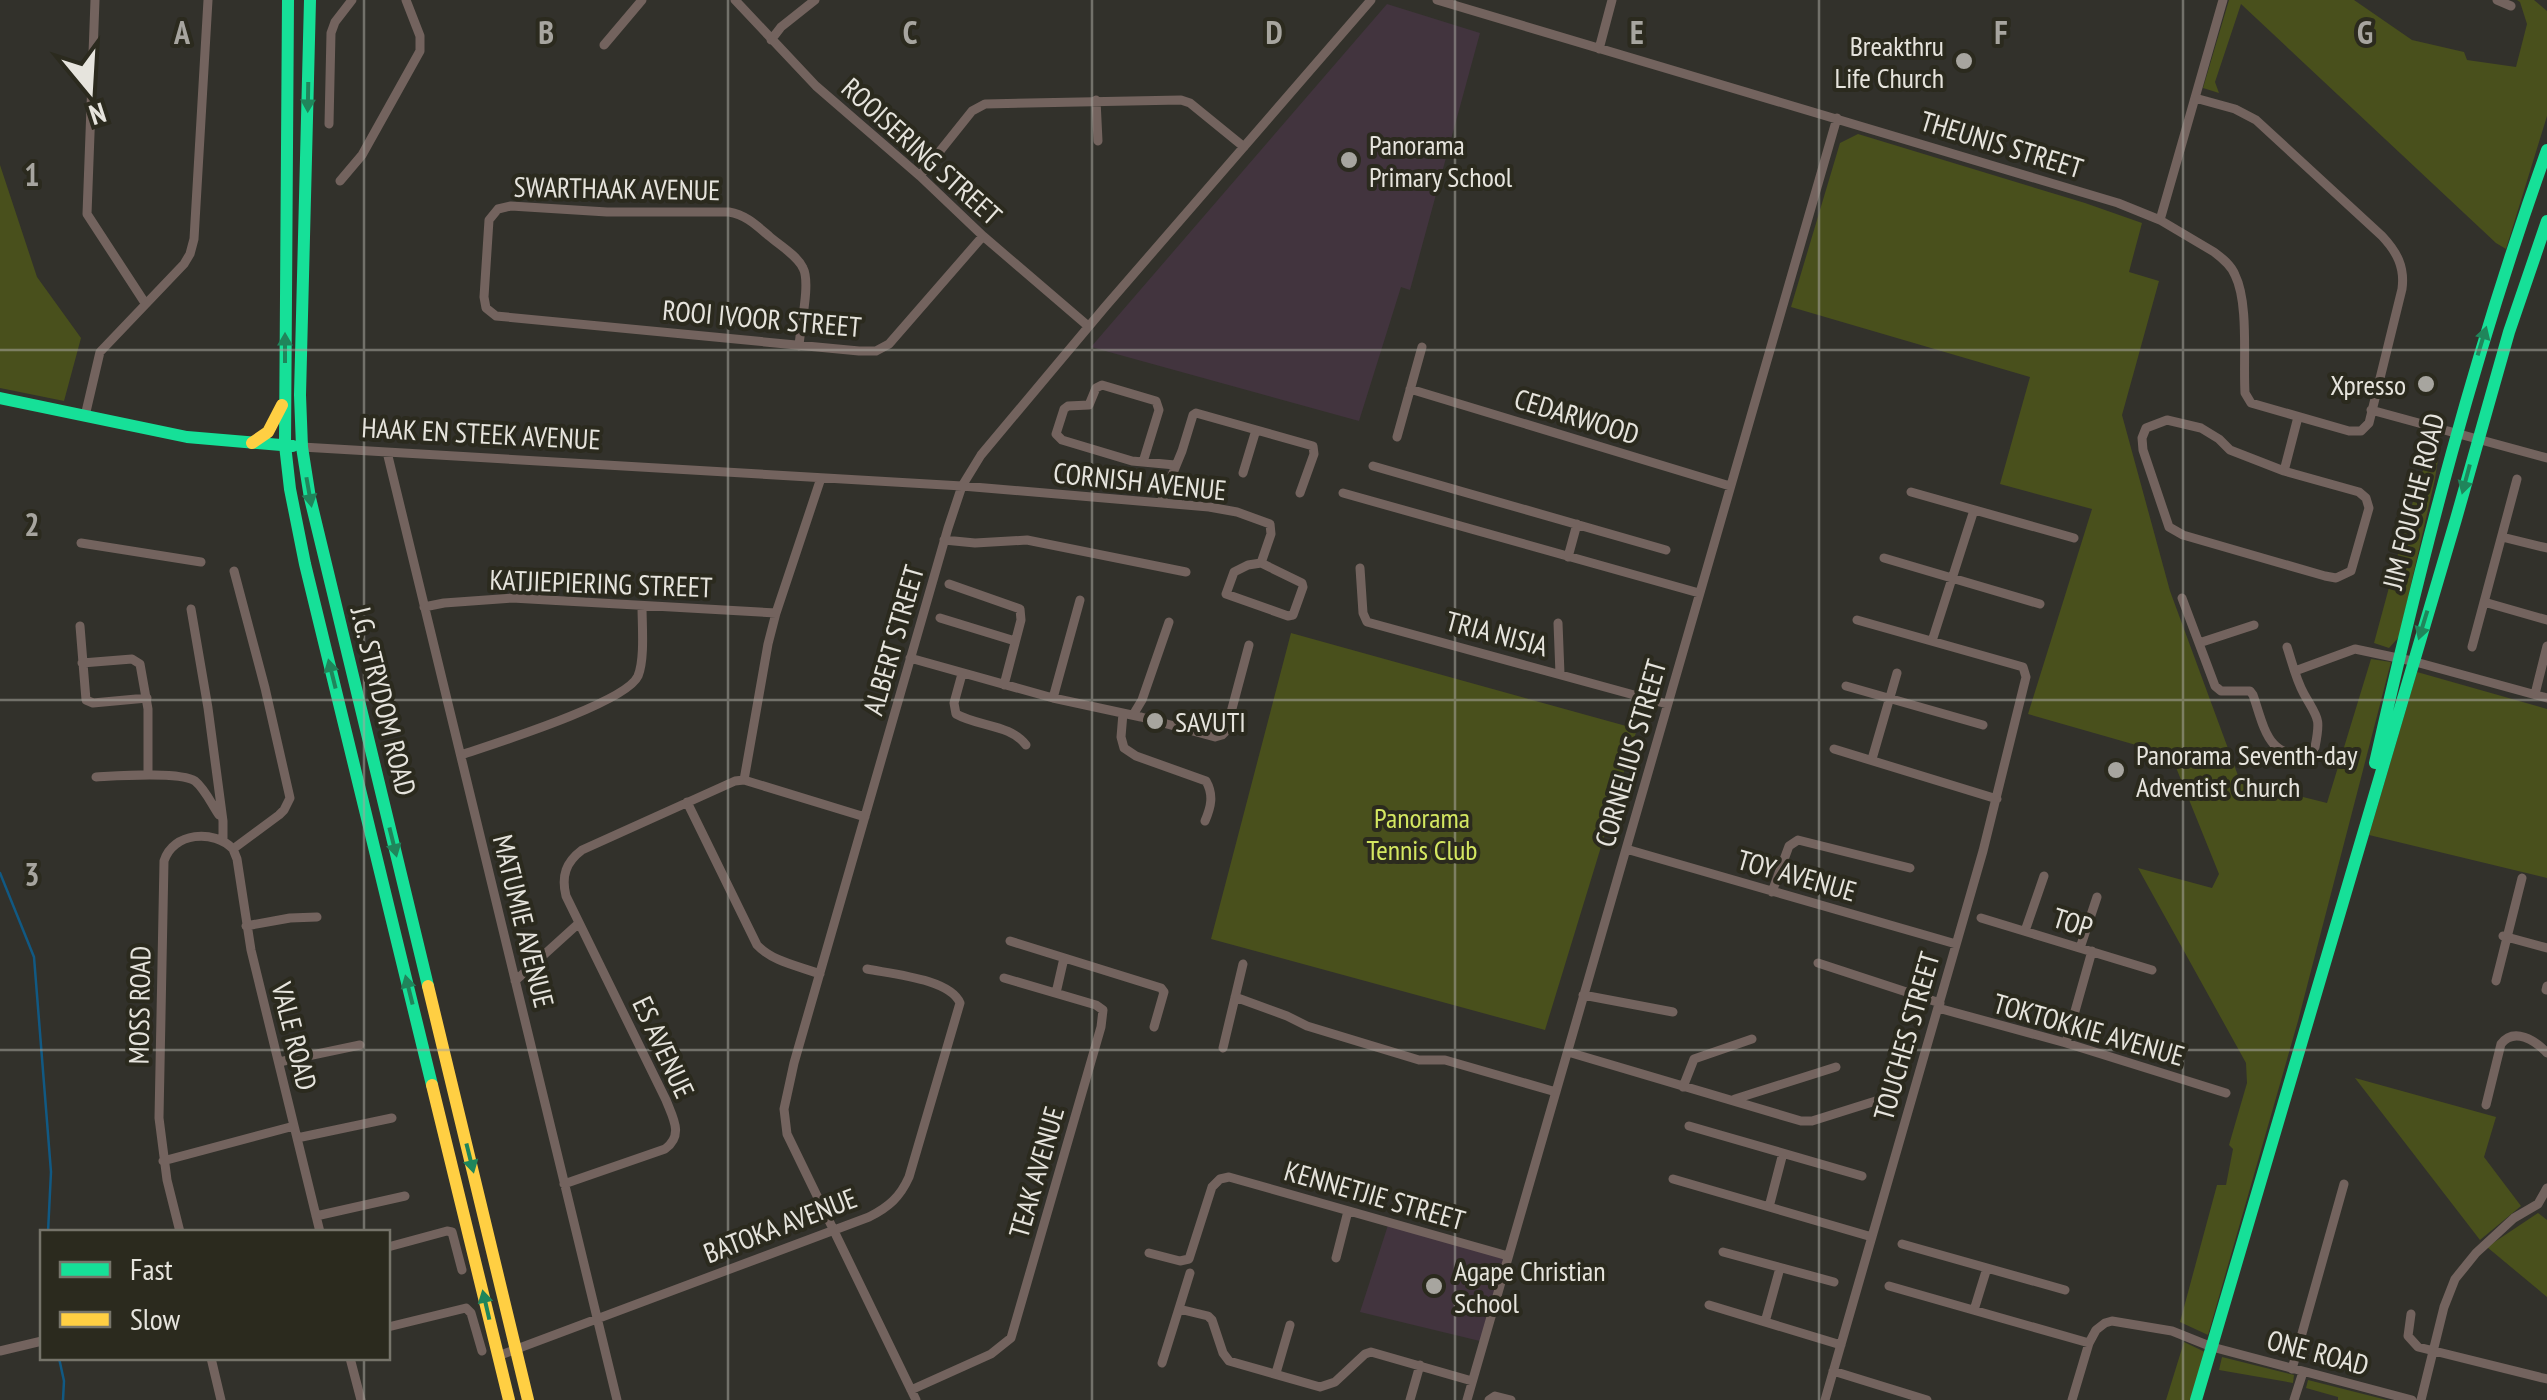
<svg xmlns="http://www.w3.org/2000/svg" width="2547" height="1400" font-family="'PT Sans Narrow',sans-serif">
<rect width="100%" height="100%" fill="#32312b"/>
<path fill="#42343e" d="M1387 4 1480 33 1410 290 1401 287 1359 421 1091 347Z
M1389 1222 1508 1257 1484 1342 1360 1312Z"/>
<path fill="#49501c" d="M2229 0H2354L2412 40 2464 52 2467 60 2516 67 2527 24 2520 2 2517 0H2534L2547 11V116L2506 249 2496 243 2241 4 2215 82 2219 93 2203 88Z
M1858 134 2085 203 2142 223 2129 272 2159 281 2122 415 2170 591 2240 781 2327 803 2371 659 2391 662 2298 1021 2208 1335 2180 1322 2217 1185H2226L2233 1149 2229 1145 2247 1083 2246 1063 2138 868 2212 888 2219 874 2171 755 2028 714 2092 509 2000 484 2030 377 1791 307 1840 143Z
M0 165 37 277 81 338 64 401 0 388Z
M2433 439 2440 446 2435 479 2399 637 2389 648 2374 643 2408 517Z
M1291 633 1637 729 1545 1030 1211 939Z
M2417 672 2547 709V878L2369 835Z
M2355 1078 2496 1117 2484 1157 2521 1206 2480 1240Z
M2538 1213 2547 1220V1297L2487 1247Z
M2184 1342 2205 1352 2190 1400H2166Z
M2222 1357 2294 1375 2293 1383 2219 1370Z
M2308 1380 2387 1400H2338V1397L2306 1388Z"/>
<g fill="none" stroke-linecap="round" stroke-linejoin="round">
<path stroke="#115983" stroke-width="2.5" d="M0 873 34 957 51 1172 48 1232
M59 1358 64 1381 63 1400"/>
<path stroke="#73635e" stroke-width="9" d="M95 0 87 214 145 303
M735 0 816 86 920 176 983 236 1088 326
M1437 0 2118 203 2160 220 2214 252C2222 258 2231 265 2235 275 2249 303 2243 361 2245 393L2251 403 2349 431H2361L2369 423 2402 289C2405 267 2397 252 2382 236L2256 120 2235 109 2195 98
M2497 0 2511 6
M771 40 781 27 815 0
M604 45 642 0
M1599 49 1612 0
M1096 100 1098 141
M329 124 331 33 335 22 352 0
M920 176 972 111 985 104 1181 100 1190 103 1244 147
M340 181 362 155 420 51V36L406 0
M2160 220 2223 0
M799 346C800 328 811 283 803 268 797 255 779 245 769 236 756 225 746 215 729 212H607L511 206 498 209 489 220 484 297 486 308 496 316 859 351H876L889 344 983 236
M1410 389 1730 486
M2371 410 2547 458
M85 416 100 352 184 264 190 254 194 239 208 0
M2167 420 2201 428 2219 439 2230 450 2284 471 2359 492 2366 498 2369 508 2351 571 2336 578 2325 576 2183 535 2169 527 2143 450 2142 438 2146 428Z
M1397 437 1422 347
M302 447 962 486 1209 507 1237 512 1270 524 1271 534 1261 563
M387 452 617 1400
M1143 462 1159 410 1156 401 1102 385 1096 388 1089 405 1068 406 1064 409 1056 434 1062 440 1132 461 1175 465
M1373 466 1666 550
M2284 471 2298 417
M1243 473 1256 430
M1911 492 2074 538
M1343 493 1699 593
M1161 502 1182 451 1193 415 1196 413 1313 446 1314 454 1300 493
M2502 537 2547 548
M944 540 975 543 1027 540 1186 572
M81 543 201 562
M1568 557 1577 524
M1884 558 2040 604
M1261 563 1302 583 1303 587 1293 615 1288 616 1226 594 1234 572 1248 565Z
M1360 568 1363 613 1367 622 1667 704
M949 584 1020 609 1021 620 1004 685
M2182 598 2215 686 2221 691H2250L2253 695C2264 726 2268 764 2312 751L2315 747C2321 717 2318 719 2304 694 2296 680 2292 662 2287 647
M2484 602 2547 620
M424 607 444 603 512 598 776 613
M191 609 208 708 223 821V840
M940 618 1015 641
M1558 623 1560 674
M80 626 86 700 93 703 147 698
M1932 641 1974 510
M2199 643 2254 625
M2472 647 2517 479
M910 658 1053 698 1141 717 1215 737 1222 735 1226 731 1249 645
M82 663 132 659 140 664 148 709V775
M2295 671 2355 649 2412 661 2547 698
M962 674 954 703 956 714C979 727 1010 724 1026 745
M1846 686 1983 725
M2535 694 2547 646
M1053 698 1080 600
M1123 713 1121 737 1124 748 1136 756 1206 781C1214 795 1211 807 1205 821
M1133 715 1142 700 1169 622
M1834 749 1997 799
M461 755C493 744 626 703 638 676 645 659 642 625 642 606
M1872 759 1897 673
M96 777C116 776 180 771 195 781 205 789 212 805 219 815
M744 780 768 644 776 613 821 478
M687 802 757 945C773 962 799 966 820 974
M233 849 237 859 251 950 320 1232
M233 849 279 815 284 810 290 798 265 688 234 571
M1626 849 1956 944
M1772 892 1789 846 1798 840 1910 868
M1981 918 2152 970
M246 926 290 918 317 917
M2025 931 2044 876
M2503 936 2547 948
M1010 941 1161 988 1164 992 1154 1027
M2080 948 2097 897
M1818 963 1940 1003
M515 981 579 923
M2496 981 2522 878
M2546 990 2547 986
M1056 993 1064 958
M1583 995 1673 1012
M1235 997 1287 1016 1307 1026 1419 1060H1445L1556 1092
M1938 1008 2066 1043 2226 1093
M2066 1043 2092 951
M1223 1048 1243 964
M1568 1052 1801 1121H1812L1882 1099
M279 1062 360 1045
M1683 1087 1694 1059 1752 1039
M1735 1099 1836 1067
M2486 1105 2501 1044C2514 1027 2535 1040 2547 1053
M1689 1126 1862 1176
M297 1138 392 1118
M163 1161 294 1126
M1673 1179 1872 1237
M564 1184 665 1149C684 1135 673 1118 666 1100L566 896C561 876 566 862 582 850L735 781 744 780 865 817
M1769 1207 1783 1153
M316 1216 405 1196
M180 1232 167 1180 159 1118 164 861C173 832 214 829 233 849
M1902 1244 2065 1290
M388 1247 447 1231 452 1232 462 1270
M1723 1252 1834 1282
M1149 1253 1180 1261 1189 1259 1212 1187 1220 1179 1229 1177 1508 1256
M1336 1258 1348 1211
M1889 1286 2089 1343
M1709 1305 1841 1345
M1179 1309 1208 1316 1212 1320 1223 1353 1229 1361 1320 1387 1335 1382 1365 1354 1371 1352 1472 1381
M1974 1310 1987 1268
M2411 1314 2408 1336 2418 1347 2547 1379
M1765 1322 1780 1268
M388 1327 466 1308 471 1313 482 1351
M0 1351 42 1341
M498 1356 869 1217C889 1207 900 1197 909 1177L960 1003C950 979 892 974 867 969
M211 1358 221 1400
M350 1358 361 1400
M1162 1363 1190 1273
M2292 1369 2344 1184
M1833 1371 1927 1400
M1276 1373 1290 1325
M911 1390 991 1354 1011 1338 1101 1027 1103 1010 1096 1005 1004 978
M916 1400 787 1134 784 1109 794 1063 948 528 962 486 981 455 1105 307 1371 0
M1410 1400 1420 1365
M1467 1400 1837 118
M1489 1400 1495 1396 1511 1400
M1825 1400 1983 851 2026 677 2023 667 1857 620
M2072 1400 2089 1343 2096 1330 2105 1323 2112 1321 2172 1331 2212 1347 2412 1400
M2294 1400 2303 1372
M2421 1400 2444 1307 2455 1279 2476 1253 2514 1218 2538 1204 2547 1188"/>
<path stroke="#16e098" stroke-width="12" d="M288 0 285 445 290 489 305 564 432 1085
M310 0 300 395 302 447 310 498 428 986
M0 398 187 437 293 446
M2375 763C2422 555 2475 350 2547 150
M2196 1400 2456 519 2509 332 2547 221"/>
<path stroke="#ffcf43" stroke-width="12" d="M252 443 268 432 282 405
M428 986 528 1400
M432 1085 509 1400"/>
</g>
<defs><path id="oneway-solid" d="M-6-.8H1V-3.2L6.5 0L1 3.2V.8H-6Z" transform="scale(2.5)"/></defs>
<g fill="#20855b">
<use href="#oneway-solid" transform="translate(308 97) rotate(91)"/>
<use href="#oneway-solid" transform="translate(2482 341) rotate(-73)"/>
<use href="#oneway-solid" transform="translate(285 348) rotate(-90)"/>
<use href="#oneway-solid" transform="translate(2466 479) rotate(105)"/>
<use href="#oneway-solid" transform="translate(309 492) rotate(80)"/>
<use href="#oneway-solid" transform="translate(2423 625) rotate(107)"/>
<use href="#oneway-solid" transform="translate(332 674) rotate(-104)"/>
<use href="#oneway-solid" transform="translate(393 842) rotate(76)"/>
<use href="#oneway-solid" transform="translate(409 990) rotate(-104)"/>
<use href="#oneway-solid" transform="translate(470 1158) rotate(76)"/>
<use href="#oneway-solid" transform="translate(486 1305) rotate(-103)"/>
</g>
<path fill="none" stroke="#a7a59f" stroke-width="2.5" stroke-opacity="0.55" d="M364 0V1232M728 0V1400M1092 0V1400M1455 0V1400M1819 0V1400M2183 0V1400M0 350H2547M0 700H2547M0 1050H2547M364 1358V1400"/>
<g fill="#a7a59f" stroke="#2b2a1e" stroke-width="4">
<circle cx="1964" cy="61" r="10"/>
<circle cx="1349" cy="160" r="10"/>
<circle cx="2426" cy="384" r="10"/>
<circle cx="1155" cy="721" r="10"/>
<circle cx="2116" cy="770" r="10"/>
<circle cx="1434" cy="1286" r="10"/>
</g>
<g text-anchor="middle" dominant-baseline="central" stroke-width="8" stroke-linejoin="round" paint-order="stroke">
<g font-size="28" fill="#e6e4dd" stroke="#2b2a1e" text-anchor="start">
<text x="1944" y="45" text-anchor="end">Breakthru<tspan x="1944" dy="32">Life Church</tspan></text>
<text x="1369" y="144">Panorama<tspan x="1369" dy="32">Primary School</tspan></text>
<text x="2406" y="384" text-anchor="end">Xpresso</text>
<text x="1175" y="721">SAVUTI</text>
<text x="2136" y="754">Panorama Seventh-day<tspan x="2136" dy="32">Adventist Church</tspan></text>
<text x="1454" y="1270">Agape Christian<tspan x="1454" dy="32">School</tspan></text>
</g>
<g font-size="28" fill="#e6e4dd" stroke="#2b2a1e">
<text transform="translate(2002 144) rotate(17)">THEUNIS STREET</text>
<text transform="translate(922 151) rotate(42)">ROOISERING STREET</text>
<text transform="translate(617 188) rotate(1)">SWARTHAAK AVENUE</text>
<text transform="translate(762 318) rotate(5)">ROOI IVOOR STREET</text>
<text transform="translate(1577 416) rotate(17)">CEDARWOOD</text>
<text transform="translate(481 433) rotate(3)">HAAK EN STEEK AVENUE</text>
<text transform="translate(1140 481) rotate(6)">CORNISH AVENUE</text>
<text transform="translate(2413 501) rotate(-76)">JIM FOUCHE ROAD</text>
<text transform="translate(601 583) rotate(2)">KATJIEPIERING STREET</text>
<text transform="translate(1497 633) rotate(15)">TRIA NISIA</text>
<text transform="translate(893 640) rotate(-74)">ALBERT STREET</text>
<text transform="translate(384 701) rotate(76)">J.G. STRYDOM ROAD</text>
<text transform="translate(1630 753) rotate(-74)">CORNELIUS STREET</text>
<text transform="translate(1797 875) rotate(16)">TOY AVENUE</text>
<text transform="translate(524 921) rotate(76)">MATUMIE AVENUE</text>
<text transform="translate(2073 922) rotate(17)">TOP</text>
<text transform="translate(139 1005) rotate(-89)">MOSS ROAD</text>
<text transform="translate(2089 1029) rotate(16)">TOKTOKKIE AVENUE</text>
<text transform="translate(295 1036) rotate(76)">VALE ROAD</text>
<text transform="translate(1906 1036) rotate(-74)">TOUCHES STREET</text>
<text transform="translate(664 1047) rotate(65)">ES AVENUE</text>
<text transform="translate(1036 1172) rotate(-74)">TEAK AVENUE</text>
<text transform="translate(1375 1195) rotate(16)">KENNETJIE STREET</text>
<text transform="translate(780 1225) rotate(-21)">BATOKA AVENUE</text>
<text transform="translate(2318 1352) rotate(15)">ONE ROAD</text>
</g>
<g font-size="28" fill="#d4e761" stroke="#2b2a1e">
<text x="1422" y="817">Panorama<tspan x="1422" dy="32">Tennis Club</tspan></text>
</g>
</g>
<g font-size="32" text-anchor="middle" font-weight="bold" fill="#a7a59f" stroke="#2b2a1e" stroke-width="8" stroke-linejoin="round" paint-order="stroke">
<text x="182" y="44">A</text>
<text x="546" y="44">B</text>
<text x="910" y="44">C</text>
<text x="1274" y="44">D</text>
<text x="1637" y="44">E</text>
<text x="2001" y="44">F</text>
<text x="2365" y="44">G</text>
<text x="32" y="186">1</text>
<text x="32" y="536">2</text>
<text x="32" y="886">3</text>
</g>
<rect x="40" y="1230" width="350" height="130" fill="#2b2a1e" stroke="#76746a" stroke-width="2.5"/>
<rect x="60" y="1262" width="50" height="15" fill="#16e098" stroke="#76746a" stroke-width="2.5"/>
<text x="130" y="1280" font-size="30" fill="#e6e4dd">Fast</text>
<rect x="60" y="1312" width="50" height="15" fill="#ffcf43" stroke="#76746a" stroke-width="2.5"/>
<text x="130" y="1330" font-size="30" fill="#e6e4dd">Slow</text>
<g transform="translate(90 90) rotate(162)" stroke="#2b2a1e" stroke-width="8" paint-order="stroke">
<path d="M0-8L18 38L0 25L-18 38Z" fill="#e6e4dd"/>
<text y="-15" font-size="28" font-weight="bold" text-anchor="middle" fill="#e6e4dd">N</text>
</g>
</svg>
